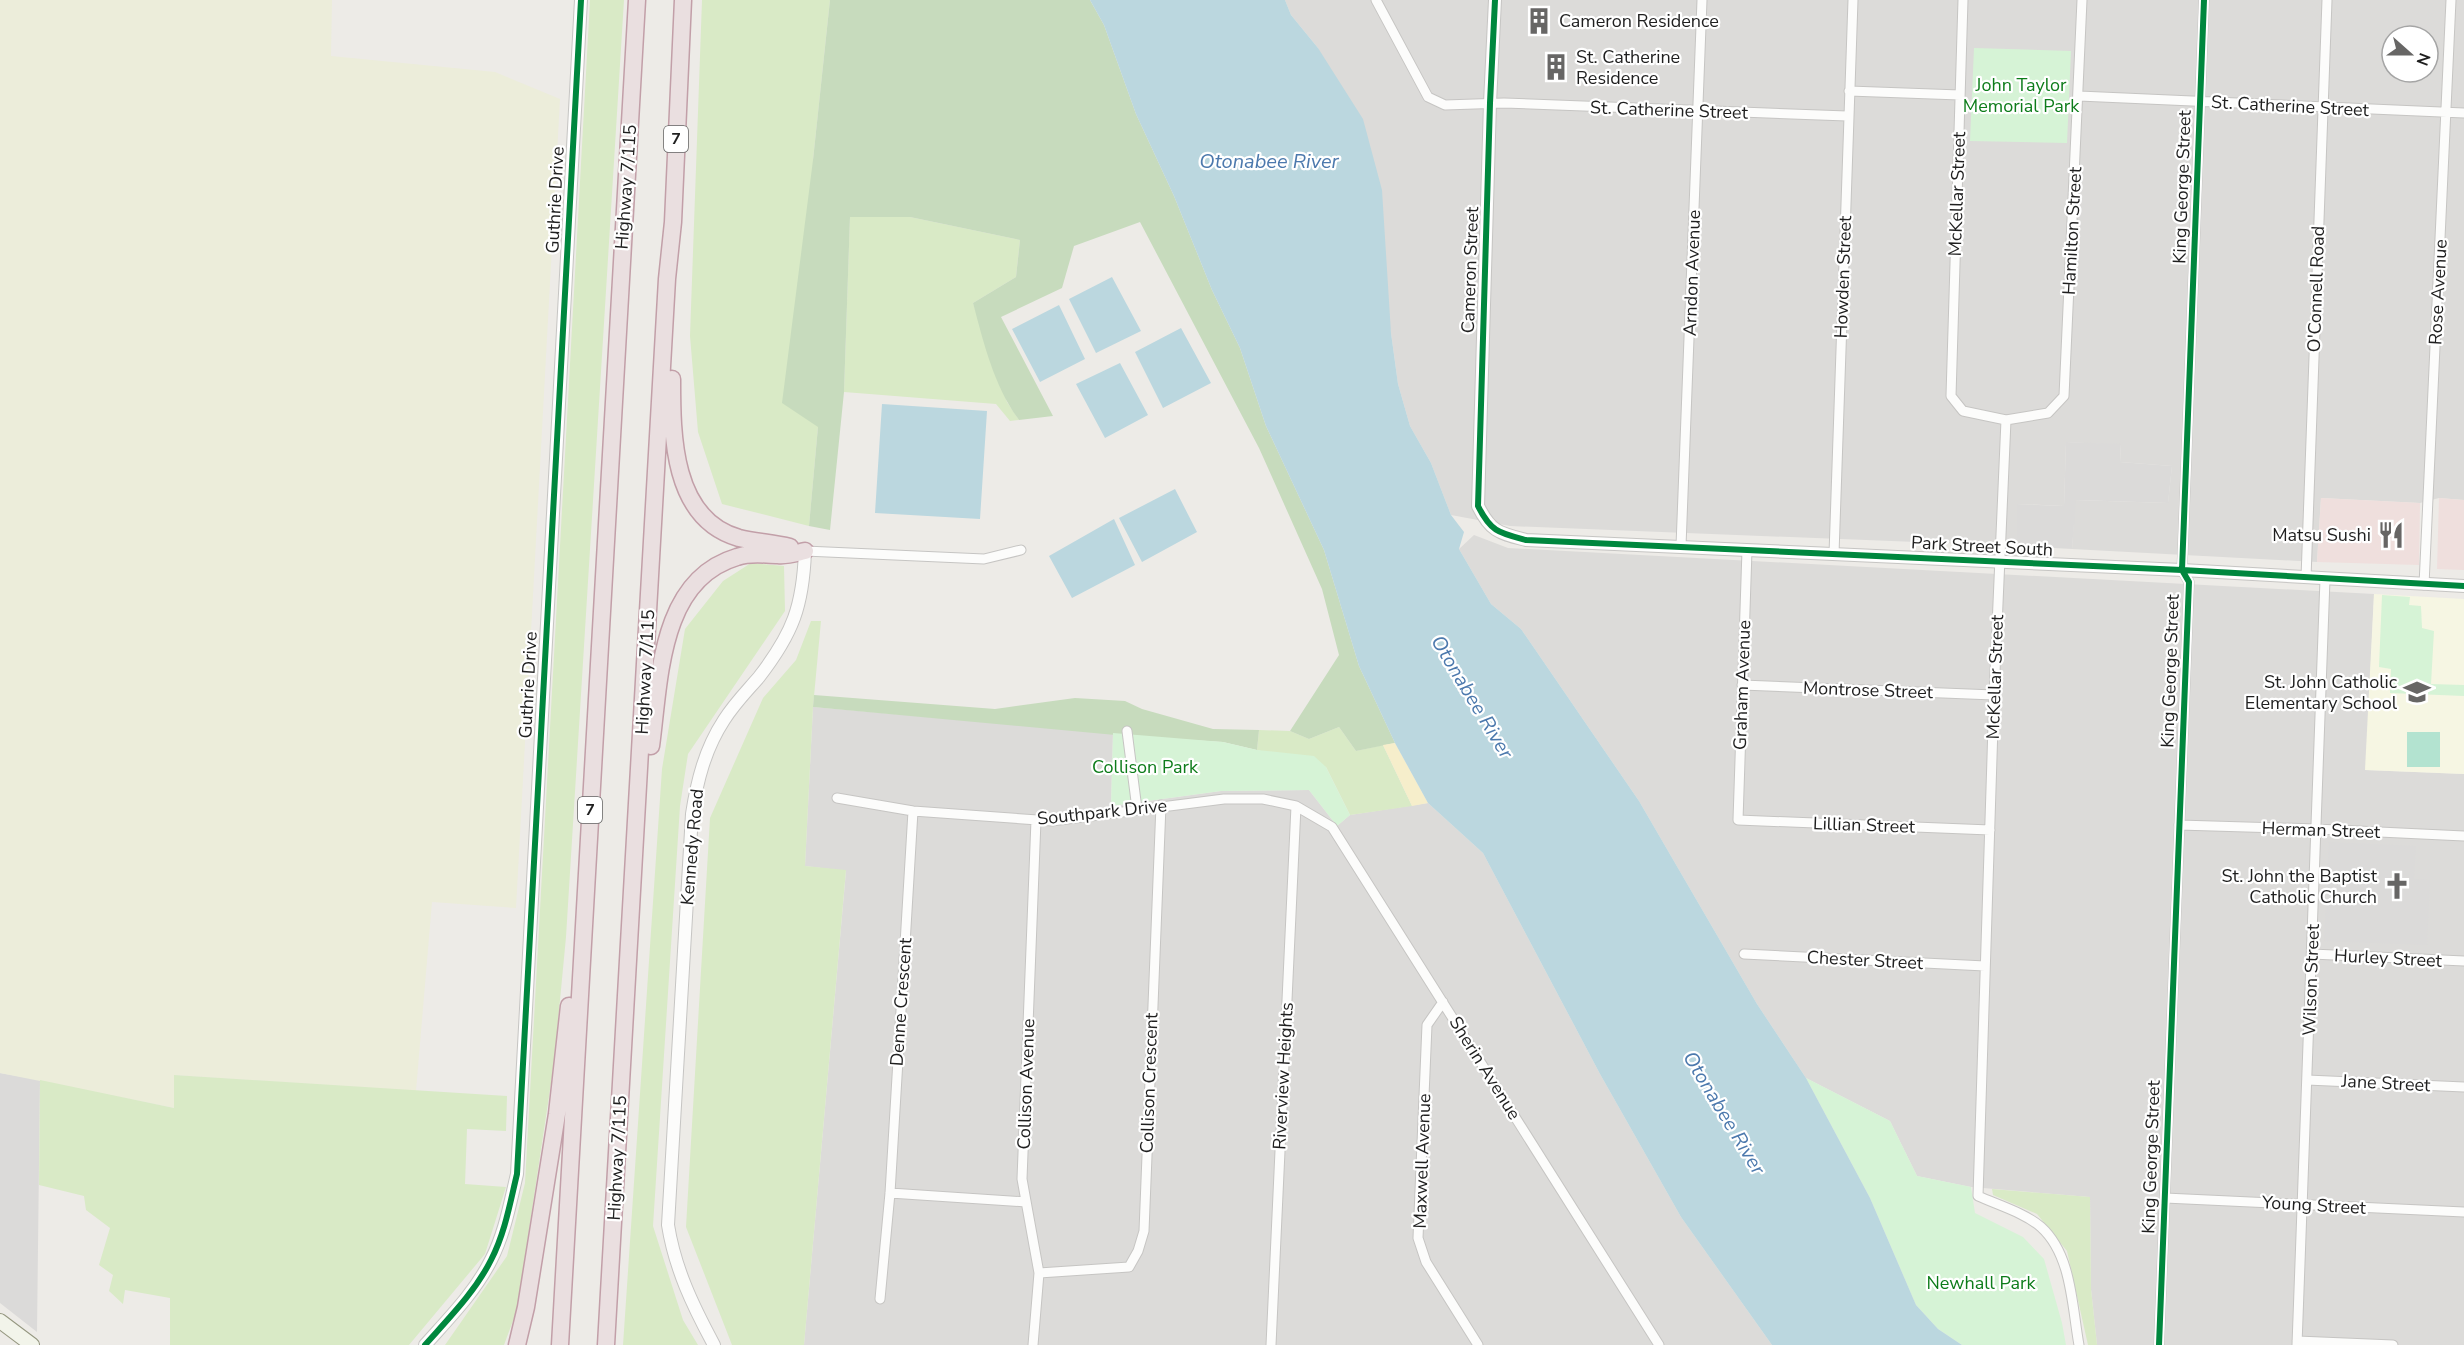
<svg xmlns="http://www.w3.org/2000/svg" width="2464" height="1345" font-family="'Nunito Sans',sans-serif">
<rect width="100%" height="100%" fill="#edebe7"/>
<path fill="#dcdbd9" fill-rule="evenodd" d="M1285 0H2464V500L2439 498 2420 503 2321 498 2317 562 2072 549 2075 500 2168 503 2172 466 2120 462 2121 445 2066 442 2064 506 2018 504 2017 546 1510 526 1451 515 1431 463 1410 426 1398 384 1391 333 1318 48 1291 15ZM2392 36H2428V72H2392Z
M1474 535 1508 548 2374 594 2366 770 2464 774V1345H2097L2091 1289 2090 1197 1971 1187 1917 1176 1890 1121 1806 1078 1757 1004 1639 801 1521 629 1491 604 1459 549Z
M813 707 1113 733 1111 806 1221 791 1309 790 1337 826 1350 815 1428 803 1483 853 1600 1074 1681 1217 1772 1345H804L846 871 805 866Z"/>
<path fill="#efdfdd" d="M2321 498 2420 503 2419 565 2317 562Z
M2439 498 2464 500V570L2437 569Z"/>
<path fill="#f6f6e3" d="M2374 594 2464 599V774L2365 770Z"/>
<path fill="#dbdad9" d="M2066 442 2121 444 2120 462 2172 466 2168 503 2076 500 2072 549 2017 546V504L2064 506Z
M2329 842 2416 846 2414 879 2430 880 2427 945 2324 941Z
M0 1073 40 1080 37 1332 0 1303Z"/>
<path fill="#ecedda" d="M0 0H332L331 56 495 72 560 99 516 908 432 902 416 1091 175 1075V1108L0 1073Z"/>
<path fill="#d9eac6" d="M590 0H624L566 937 554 1063 517 1310 504 1345H445L507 1256 525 1183Z
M702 0H830L813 160 818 427 809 526 722 504 698 432 690 336Z
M850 216 910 217 1020 240 1016 277 973 303 1007 402 1019 420 1010 421 996 404 844 392Z
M751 563 784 566 785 611 688 754 680 806 653 1226 683 1320 698 1345H623L662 769 685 629 723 581Z
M811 621H821L813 707 805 866 846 870 804 1345H732L686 1227 710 818 763 698 796 660Z
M1339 727 1356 751 1383 745 1412 806 1350 815 1326 767 1257 750 1259 730 1290 731 1309 739Z
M174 1075 507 1096 506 1131 467 1129 465 1184 506 1187 485 1254 409 1345H170V1298L125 1290 123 1304 109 1291 113 1275 99 1265 110 1228 86 1210 84 1196 39 1185 40 1080 174 1108Z
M1992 1189 2090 1197 2091 1289 2097 1345H2088L2067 1251 2037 1214 1993 1195Z"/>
<path fill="#c7dbbd" d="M830 0H1090L1104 25 1136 114 1174 196 1212 290 1240 348 1266 426 1324 550 1359 666 1395 743 1356 751 1339 727 1309 739 1290 731 1339 655 1322 589 1259 448 1140 222 1074 246 1062 288 1001 317 1053 416 1019 420C994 386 984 344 973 303L1016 277 1020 240 910 217H850L844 392 830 530 809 526 818 427 782 403 813 160Z
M814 695 995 709 1075 698 1125 701 1142 709 1213 729 1259 730 1257 750 1223 742 1126 736 813 707Z"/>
<path fill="#f6eecb" d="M1395 743 1428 803 1412 806 1383 745Z"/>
<path fill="#d6f3d6" d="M1974 48 2071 51 2067 143 1970 141Z
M2382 595 2410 597 2409 605 2421 606 2422 628 2434 631 2431 684 2464 685V696L2390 693 2391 669 2379 667Z
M1113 733 1223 742 1257 750 1314 756 1326 767 1350 815 1337 826 1309 790 1221 791 1111 806Z
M1806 1078 1890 1121 1917 1176 1971 1187 1975 1213 2023 1237 2044 1259 2062 1323 2066 1345H1962L1938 1329 1916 1305 1870 1198Z"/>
<path fill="#b3e3d0" d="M2407 732H2440V767H2407Z"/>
<path fill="#bbd7df" d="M1090 0H1285L1291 15 1318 48 1363 119 1382 190 1391 333 1398 384 1410 426 1431 463 1451 515 1464 532 1459 549 1491 604 1521 629 1639 801 1757 1004 1806 1078 1870 1198 1916 1305 1938 1329 1962 1345H1772L1681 1217 1600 1074 1483 853 1428 803 1395 743 1359 666 1324 550 1266 426 1240 348 1212 290 1174 196 1136 114 1104 25Z
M1112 277 1141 331 1096 353 1069 299Z
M1059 305 1085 359 1040 382 1012 329Z
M1181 328 1211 383 1163 408 1135 352Z
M1120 363 1148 415 1105 438 1076 384Z
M882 404 987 411 980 519 875 513Z
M1175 489 1197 532 1142 562 1119 518Z
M1114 519 1135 565 1072 598 1049 556Z"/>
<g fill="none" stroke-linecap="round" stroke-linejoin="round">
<defs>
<path id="minor" d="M1376 0 1428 97 1445 105 1504 103 1847 116
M1963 0 1951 396 1963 411 2006 420 2048 413 2064 396 2082 0
M1849 91 1960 95
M2079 96 2464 113
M2006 420 1994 695 1978 1196C1998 1205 2025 1213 2041 1227 2072 1255 2072 1307 2079 1345
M1681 546 1702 0
M1747 550 1738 820 1990 830
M805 551 984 559 1021 550
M1834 554 1853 0
M2306 578 2327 0
M2424 585 2451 0
M1742 685 1994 695
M1127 731 1137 809
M837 798 913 811 1052 821 1224 799H1263L1296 806 1332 827 1659 1345
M2179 825 2316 829 2464 836
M1744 954 1985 966
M2312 954 2464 961
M1443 1002 1427 1025 1418 1238 1426 1262 1478 1345
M2307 1080 2464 1087
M890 1193 1026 1202
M2165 1198 2464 1212
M1039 1273 1129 1267 1138 1251 1144 1231 1161 805
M880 1299 890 1193 913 811
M2297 1341 2393 1345
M1033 1345 1039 1273 1022 1179 1036 820
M1271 1345 1296 806
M2159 1345 2189 582 2182 570 2204 0
M2297 1345 2325 579"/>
<path id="tertiary" d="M1495 0 1490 103 1478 506C1491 532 1499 533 1526 540L2182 570 2464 586
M425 1345C449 1318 475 1292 491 1260 505 1233 510 1203 517 1174L581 0
M714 1345C693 1306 675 1269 668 1225L692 814C697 781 705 749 724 720 734 704 747 691 759 677 793 633 803 606 805 551"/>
<path id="secondary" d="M0 1321 32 1345"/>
<path id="motorway" d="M672 379C672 435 672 519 739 538 756 542 773 543 790 547
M651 746C660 680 659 580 737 557 751 552 764 555 778 555 788 556 796 553 805 551
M517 1345 526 1307 557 1114 569 1006
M560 1345 637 0
M606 1345 667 279 673 222 683 0"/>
</defs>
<use href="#minor" stroke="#c6c5c3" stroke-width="11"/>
<use href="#tertiary" stroke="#c6c5c3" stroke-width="14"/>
<use href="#secondary" stroke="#94967f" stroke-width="16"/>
<use href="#motorway" stroke="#c29fa8" stroke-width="19"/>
<use href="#minor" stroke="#fcfcfb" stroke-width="9"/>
<use href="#tertiary" stroke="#fcfcfb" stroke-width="12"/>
<use href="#secondary" stroke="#f2f4ea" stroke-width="14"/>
<use href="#motorway" stroke="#eadfe0" stroke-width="16"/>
<defs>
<path id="cycleway" d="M1495 0 1490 103 1478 506C1491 532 1499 533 1526 540L2182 570 2464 586
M425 1345C449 1318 475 1292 491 1260 505 1233 510 1203 517 1174L581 0
M2159 1345 2189 582 2182 570 2204 0"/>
</defs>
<use href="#cycleway" stroke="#fff" stroke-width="10"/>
<use href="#cycleway" stroke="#00873e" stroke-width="6"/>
</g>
<defs>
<symbol id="building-bare" viewBox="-9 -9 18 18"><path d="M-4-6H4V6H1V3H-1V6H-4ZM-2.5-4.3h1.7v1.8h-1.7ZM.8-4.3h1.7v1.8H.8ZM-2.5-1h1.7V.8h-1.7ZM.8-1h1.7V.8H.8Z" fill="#676665" stroke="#fff" stroke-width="2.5" paint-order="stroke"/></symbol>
<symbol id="restaurant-bare" viewBox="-9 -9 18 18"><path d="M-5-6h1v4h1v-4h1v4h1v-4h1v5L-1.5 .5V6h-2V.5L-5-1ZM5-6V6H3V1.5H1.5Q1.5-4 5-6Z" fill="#676665" stroke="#fff" stroke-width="2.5" paint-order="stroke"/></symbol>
<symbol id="school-bare" viewBox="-9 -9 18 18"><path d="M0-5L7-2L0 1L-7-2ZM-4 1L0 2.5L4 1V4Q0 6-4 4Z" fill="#676665" stroke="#fff" stroke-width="2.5" paint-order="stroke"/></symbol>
<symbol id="church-bare" viewBox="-9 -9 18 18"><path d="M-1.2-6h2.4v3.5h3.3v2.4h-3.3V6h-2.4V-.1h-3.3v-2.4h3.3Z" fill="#676665" stroke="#fff" stroke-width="2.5" paint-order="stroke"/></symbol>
</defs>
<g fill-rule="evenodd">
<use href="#building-bare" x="1520" y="2" width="38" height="38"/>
<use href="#building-bare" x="1537" y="48" width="38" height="38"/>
<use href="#restaurant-bare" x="2372" y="516" width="38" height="38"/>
<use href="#school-bare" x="2398" y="673" width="38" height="38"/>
<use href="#church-bare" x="2378" y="867" width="38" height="38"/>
</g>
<g text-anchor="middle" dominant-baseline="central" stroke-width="4.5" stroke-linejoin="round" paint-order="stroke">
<g fill="#fff" stroke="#626262" stroke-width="1.5">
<rect x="664" y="126" width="24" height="26" rx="4.5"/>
<rect x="578" y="797" width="24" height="26" rx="4.5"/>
</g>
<g font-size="16" font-weight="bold" fill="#1f1f1f">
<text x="676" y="139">7</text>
<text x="590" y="810">7</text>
</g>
<g font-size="18" fill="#1f1f1f" stroke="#fff" text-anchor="end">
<text x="1559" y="21" text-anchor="start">Cameron Residence</text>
<text x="1576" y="57" text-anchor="start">St. Catherine<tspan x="1576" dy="21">Residence</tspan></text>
<text x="2371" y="535">Matsu Sushi</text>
<text x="2397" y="682">St. John Catholic<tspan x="2397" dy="21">Elementary School</tspan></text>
<text x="2377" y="876">St. John the Baptist<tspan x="2377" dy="21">Catholic Church</tspan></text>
</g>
<g font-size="18" fill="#0d7c1a" stroke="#fff">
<text x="2021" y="85">John Taylor<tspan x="2021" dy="21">Memorial Park</tspan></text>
<text x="1145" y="767">Collison Park</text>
<text x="1981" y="1283">Newhall Park</text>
</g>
<g font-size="18" fill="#1f1f1f" stroke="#fff">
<text transform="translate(2290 106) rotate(3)">St. Catherine Street</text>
<text transform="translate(1669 110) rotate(2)">St. Catherine Street</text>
<text transform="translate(626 187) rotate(-86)">Highway 7/115</text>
<text transform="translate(2182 187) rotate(-88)">King George Street</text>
<text transform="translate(1957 194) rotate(-88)">McKellar Street</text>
<text transform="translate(555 200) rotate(-87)">Guthrie Drive</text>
<text transform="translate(2072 231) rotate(-87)">Hamilton Street</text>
<text transform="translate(1470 270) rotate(-88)">Cameron Street</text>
<text transform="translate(1692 273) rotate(-88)">Arndon Avenue</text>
<text transform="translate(1843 277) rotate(-88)">Howden Street</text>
<text transform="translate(2316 289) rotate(-88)">O'Connell Road</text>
<text transform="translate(2438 292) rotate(-87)">Rose Avenue</text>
<text transform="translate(1982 546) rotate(3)">Park Street South</text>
<text transform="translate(2170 671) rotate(-88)">King George Street</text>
<text transform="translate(645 672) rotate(-87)">Highway 7/115</text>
<text transform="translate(1995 677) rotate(-88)">McKellar Street</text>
<text transform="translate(528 685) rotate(-87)">Guthrie Drive</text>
<text transform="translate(1742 685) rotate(-88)">Graham Avenue</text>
<text transform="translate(1868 690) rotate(2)">Montrose Street</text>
<text transform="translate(1102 812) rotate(-6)">Southpark Drive</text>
<text transform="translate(1864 825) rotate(2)">Lillian Street</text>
<text transform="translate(2321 830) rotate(2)">Herman Street</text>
<text transform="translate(692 847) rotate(-85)">Kennedy Road</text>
<text transform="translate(2388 958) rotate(3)">Hurley Street</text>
<text transform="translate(1865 960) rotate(3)">Chester Street</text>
<text transform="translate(2311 980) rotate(-88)">Wilson Street</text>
<text transform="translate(901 1002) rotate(-86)">Denne Crescent</text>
<text transform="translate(1485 1068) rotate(58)">Sherin Avenue</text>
<text transform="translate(1283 1076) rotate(-87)">Riverview Heights</text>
<text transform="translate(1149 1083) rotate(-88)">Collison Crescent</text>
<text transform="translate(2386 1083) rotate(3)">Jane Street</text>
<text transform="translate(1026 1084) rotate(-88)">Collison Avenue</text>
<text transform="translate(2151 1157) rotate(-88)">King George Street</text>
<text transform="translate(617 1158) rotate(-87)">Highway 7/115</text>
<text transform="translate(1422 1161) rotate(-88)">Maxwell Avenue</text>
<text transform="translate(2314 1205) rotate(3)">Young Street</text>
</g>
<g font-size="20" font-style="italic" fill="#4c79ad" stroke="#fff">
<text x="1269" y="161">Otonabee River</text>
<text transform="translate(1472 697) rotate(59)">Otonabee River</text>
<text transform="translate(1724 1113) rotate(59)">Otonabee River</text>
</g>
</g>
<g transform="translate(2410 54) rotate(111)"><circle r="28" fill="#ffffff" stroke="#a5a5a5" stroke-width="1.5"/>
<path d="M0-4.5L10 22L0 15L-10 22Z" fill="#676665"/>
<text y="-9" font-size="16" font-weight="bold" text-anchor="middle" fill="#1f1f1f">N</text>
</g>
</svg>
